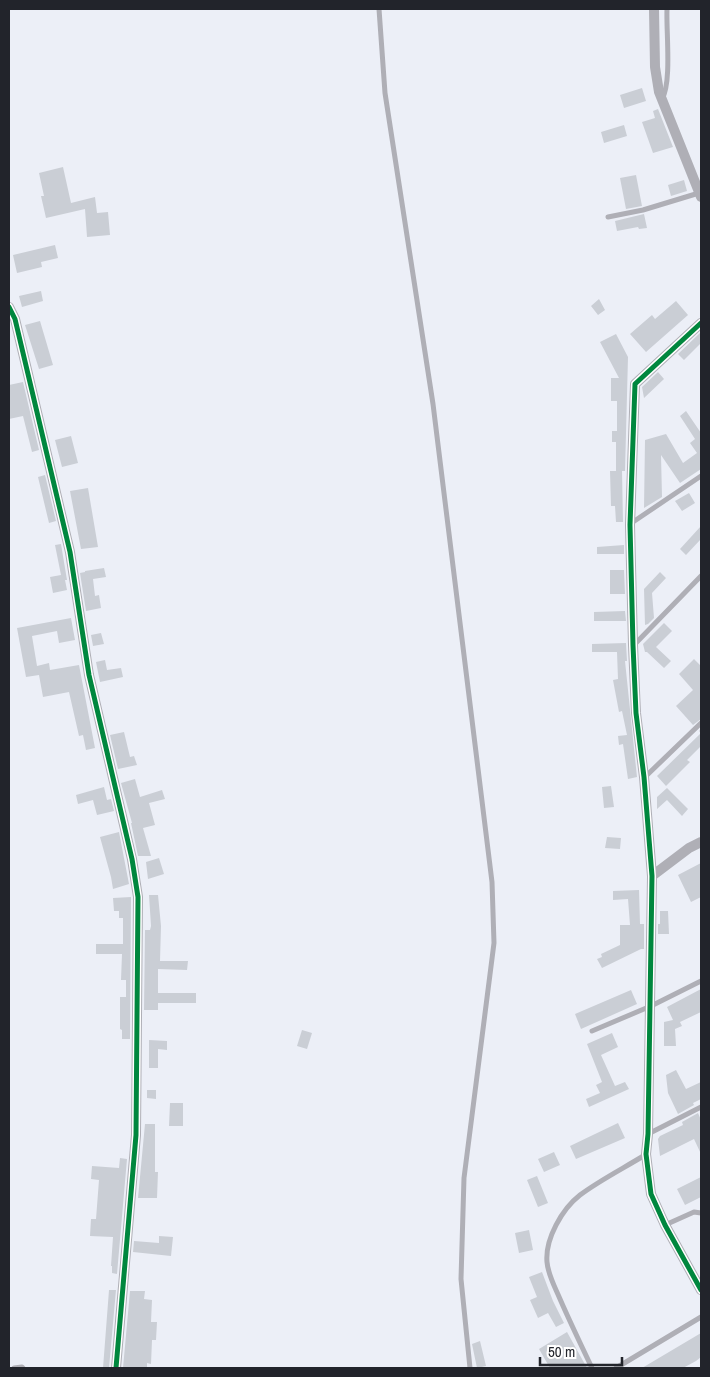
<svg xmlns="http://www.w3.org/2000/svg" width="710" height="1377" font-family="'Archivo Narrow',sans-serif">
<rect width="100%" height="100%" fill="#eceff7"/>
<path fill="#caced5" d="M642 88 646 101 624 108 620 95Z
M658 109 673 147 653 153 642 122 655 118 653 111Z
M624 125 627 136 604 143 601 132Z
M63 167 71 203 95 197 97 213 108 212 110 235 87 237 85 209 46 218 41 196H44L39 173Z
M636 175 642 206 626 209 620 178Z
M684 180 687 191 671 196 668 185Z
M644 214 647 228 639 229 638 227 617 231 615 221Z
M55 245 58 258 41 262 42 267 17 273 13 255Z
M41 291 43 301 22 307 19 296Z
M599 299 605 310 598 315 591 306Z
M676 301 688 315 646 352 630 334 652 315 655 319Z
M40 321 53 365 39 369 25 325Z
M701 332V343L684 360 678 354Z
M616 334 628 357 625 471H616V442H612V431H617V401H611V378H619L600 342Z
M658 372 664 379 644 398 642 387Z
M23 382 39 450 32 452 23 416 9 419V385Z
M686 411 701 433V469L680 483 661 455 662 497 644 508 645 440 666 434 683 463 697 453 690 443 695 439 680 416Z
M71 436 78 463 62 467 55 440Z
M610 471H622L623 522H616L615 506H611Z
M45 475 56 521 49 523 38 477Z
M88 488 98 547 81 549 70 491Z
M689 493 695 503 682 511 675 501Z
M701 526V539L686 555 680 549Z
M61 544 67 580H65L67 590 53 593 50 577 61 575 55 545Z
M624 545V554H597V547Z
M104 568 106 577 93 579 95 596 99 595 101 608 86 611 80 573 85 572V571Z
M610 570H624L625 594H610Z
M660 572 666 578 652 593 654 618 648 624 645 625 644 589Z
M625 611 626 621H594V612Z
M71 618 75 640 59 643 57 631 32 636 37 666 49 663 50 670 79 665 95 748 86 750 83 735 79 736 69 692 43 697 39 675 26 677 17 628Z
M664 623 672 631 656 647 671 661 664 668 647 652H645L643 644Z
M101 633 104 644 93 646 91 635Z
M626 643 627 661H625L637 777 628 779 623 744 619 745 618 736 627 735 622 711 619 712 613 680 618 679 617 652H592V644Z
M694 659 701 666V719L693 725 676 706 693 690 679 674Z
M105 660 107 670 121 668 123 677 100 682 96 662Z
M701 729V746L687 760 690 762 666 786 657 776 701 733 699 731Z
M124 732 130 757 134 756 137 765 118 769 110 735Z
M135 779 140 797 162 790 165 799 149 803 155 825 143 828 151 856H138L131 823H132L121 783Z
M611 786 614 807 604 808 602 787Z
M104 787 107 800 111 799 114 811 97 815 93 800 78 804 76 795Z
M667 788 688 809 682 816 667 800 657 809V797Z
M119 832 129 884 113 889 111 877 100 837Z
M607 837 621 838 620 849 605 848Z
M159 858 164 874 148 879 146 862Z
M701 863V897L691 902 678 875Z
M639 890 640 924H644V949H641L602 968 597 959 602 957 601 954 620 945V925H630L628 899 613 900V891Z
M149 895H158L161 926 160 961H188L187 970 158 969V993H196V1003H158V1010H144L145 930H150L151 926Z
M131 897 130 1039H122V1030L120 1029V997H126V980H121L122 954H96V944H123V918H119V911H114L113 898Z
M660 911H668L669 934H658V924H660Z
M701 989V1012L680 1022 682 1026 675 1029 676 1046H664V1022L673 1020 667 1007Z
M631 990 637 1004 581 1029 575 1014Z
M302 1030 312 1033 307 1049 297 1046Z
M612 1033 618 1047 601 1055 615 1086 625 1082 629 1089 589 1107 586 1099 600 1093 596 1085 602 1082 587 1044Z
M149 1040 167 1041V1050L158 1049V1068H149Z
M676 1070 686 1089 701 1082V1099L693 1103 694 1105 678 1114 668 1093 666 1075Z
M147 1090H156V1099L147 1098Z
M170 1103H183V1126H169Z
M698 1113 701 1120V1154L694 1139 660 1156 658 1139 660 1136 683 1125 682 1122Z
M618 1123 625 1138 576 1159 570 1146Z
M145 1124H155V1172H158L157 1198H138Z
M554 1152 560 1165 544 1172 538 1159Z
M120 1158 127 1159 117 1274 112 1273V1266H111L113 1237 90 1236 91 1219H96L99 1180 91 1179 92 1166 119 1168Z
M537 1176 548 1203 538 1207 527 1180Z
M701 1177V1197L685 1205 677 1189Z
M529 1230 533 1250 519 1253 515 1233Z
M159 1236 173 1237 171 1256 133 1252 134 1241 159 1243Z
M542 1272 553 1301 564 1323 556 1327 548 1313 538 1318 530 1300 537 1297 529 1277Z
M109 1290H116L109 1368H103Z
M130 1291H145L144 1299 152 1300 151 1322H157L156 1340H152L151 1364 147 1363V1368H123Z
M567 1332 587 1368H550L539 1349Z
M701 1333V1357L696 1361 683 1368H642Z
M480 1341 486 1366 477 1368 472 1344Z"/>
<g fill="none" stroke-linecap="round" stroke-linejoin="round">
<path stroke="#afafb6" stroke-width="5" d="M379 9 385 93 433 404 492 882 494 943 464 1178 461 1279 470 1368
M662 99C672 82 666 31 667 9
M608 217 643 210 699 193
M630 524 701 476
M634 645 701 576
M645 777 701 723
M592 1031 651 1006 701 981
M648 1134 701 1107
M665 1225 694 1212 701 1213
M14 1368 22 1367 23 1368
M592 1368C581 1345 570 1322 560 1299 555 1287 548 1275 547 1262 545 1239 562 1209 580 1195 600 1180 624 1168 645 1155
M616 1368 701 1317"/>
<path stroke="#afafb6" stroke-width="10" d="M654 9 655 67 659 92 701 197
M9 307 15 319 70 552 89 675 132 859 138 897 136 1135 116 1368
M701 323 635 384 630 525 633 645 636 713 644 777 652 876 648 1134 646 1154 651 1194 665 1225 701 1290
M652 876 689 848 701 842"/>
<defs>
<path id="cycleway" d="M9 307 15 319 70 552 89 675 132 859 138 897 136 1135 116 1368
M701 323 635 384 630 525 633 645 636 713 644 777 652 876 648 1134 646 1154 651 1194 665 1225 701 1290"/>
</defs>
<use href="#cycleway" stroke="#fff" stroke-width="8"/>
<use href="#cycleway" stroke="#00873e" stroke-width="5"/>
</g>
<rect width="710" height="1377" fill="none" stroke="#22242b" stroke-width="20"/>
<path d="M540 1357v8h82v-8" fill="none" stroke="#22242b" stroke-width="2.5"/>
<text x="548" y="1357" font-size="15" fill="#22242b" stroke="#ffffff" stroke-width="4" paint-order="stroke">50 m</text>
</svg>
